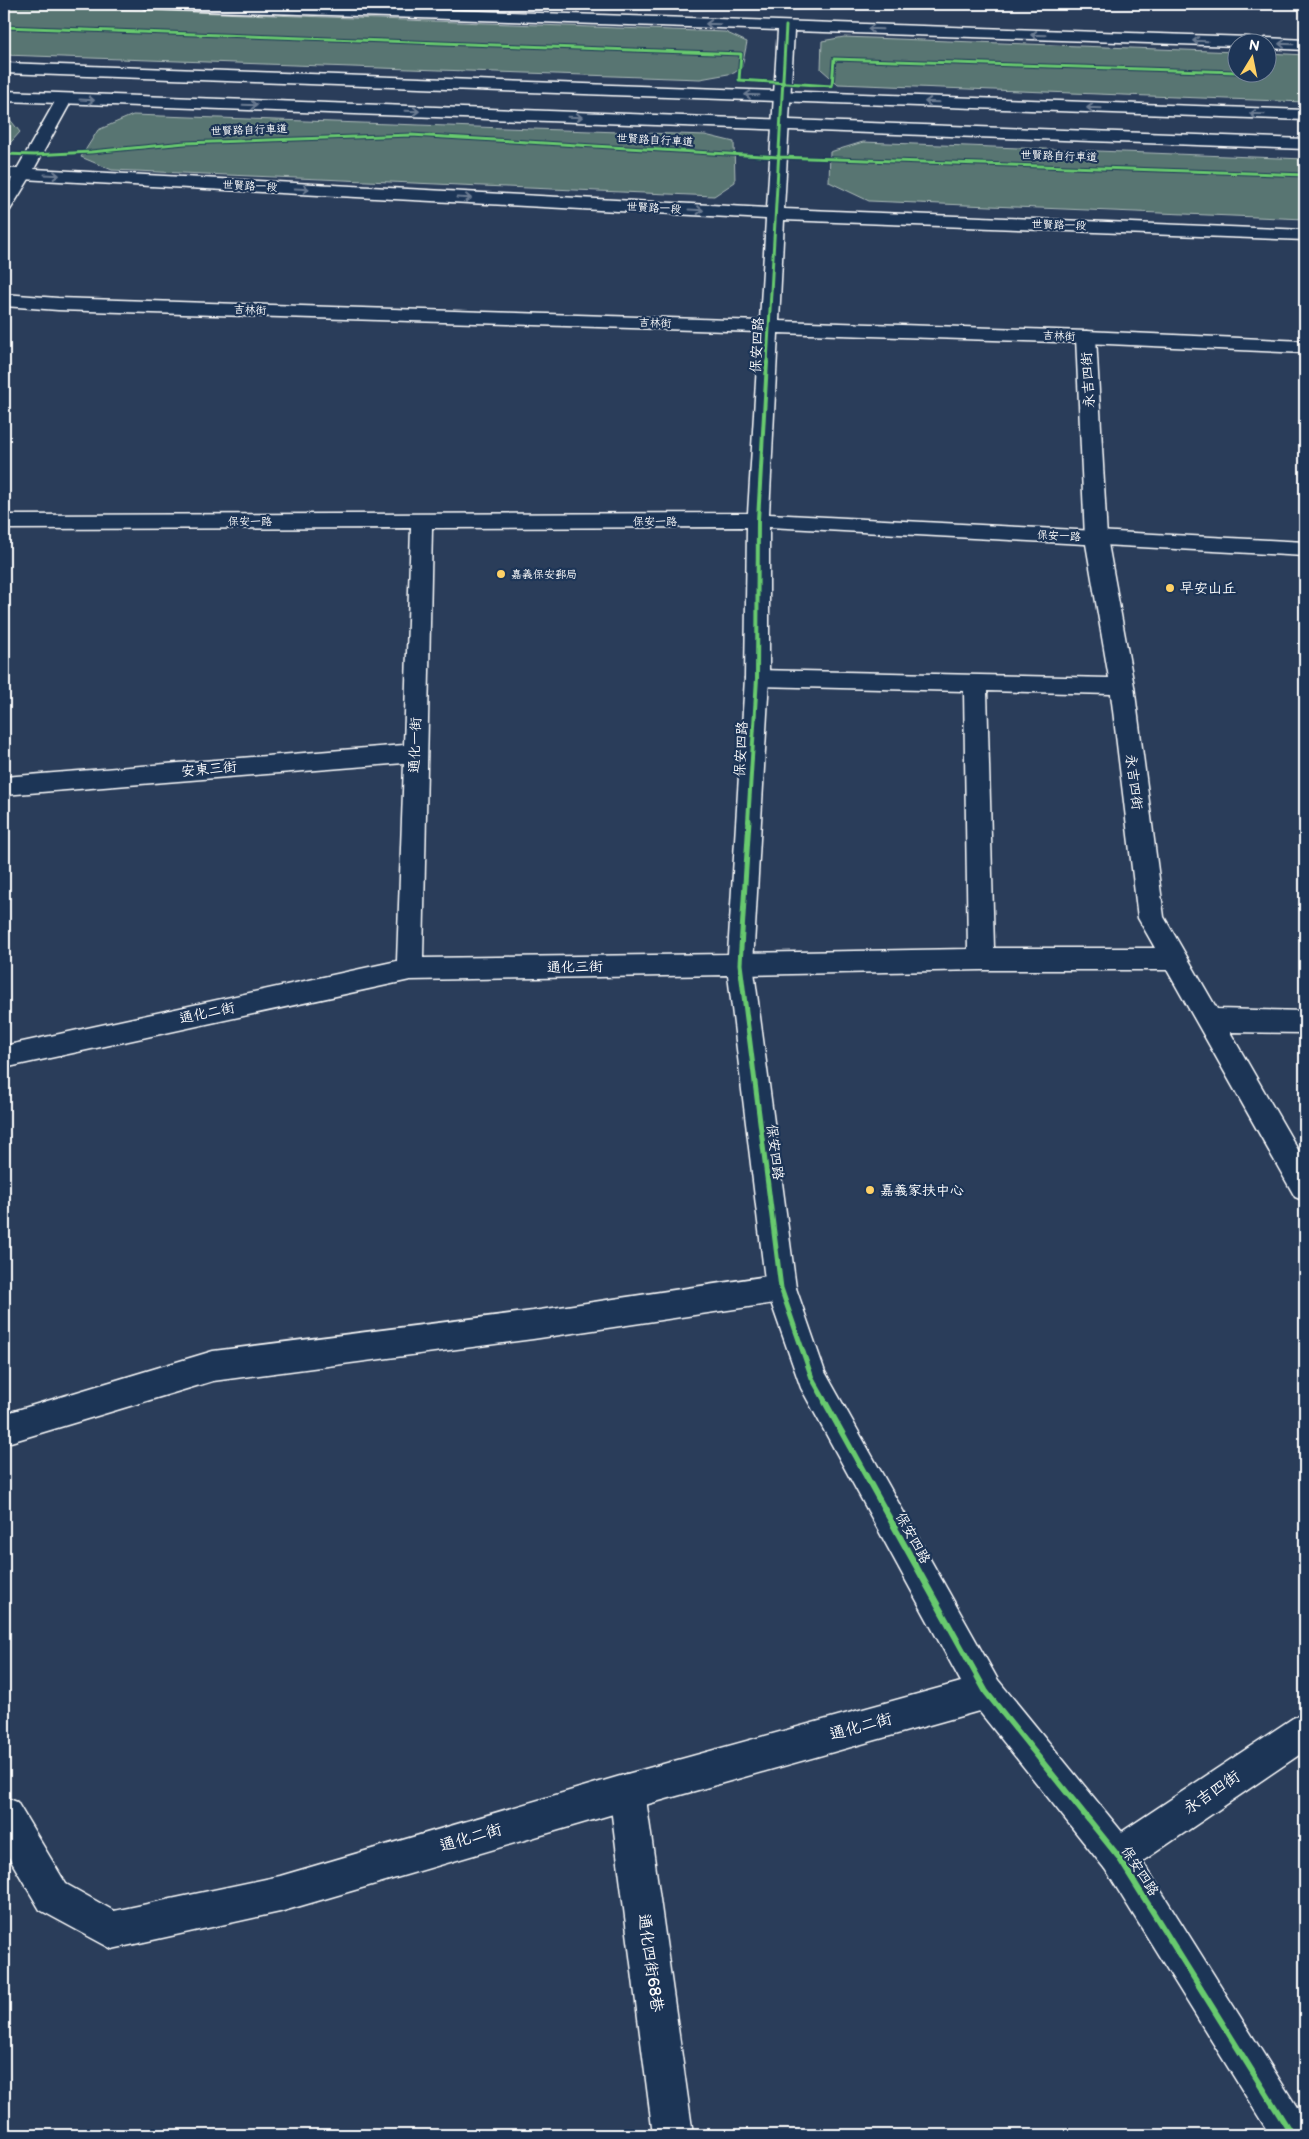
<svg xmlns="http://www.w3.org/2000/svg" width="1309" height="2139" font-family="'Balsamiq Sans','LXGW WenKai TC',sans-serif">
<rect width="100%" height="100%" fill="#2a3d5a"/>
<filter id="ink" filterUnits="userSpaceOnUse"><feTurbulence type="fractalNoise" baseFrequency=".02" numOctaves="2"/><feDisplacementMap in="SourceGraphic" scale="10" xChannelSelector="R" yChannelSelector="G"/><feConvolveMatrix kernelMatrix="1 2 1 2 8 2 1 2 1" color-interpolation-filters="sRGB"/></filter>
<g filter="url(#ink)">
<path fill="#597572" stroke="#acbab8" d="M4 5 725 32 747 42 742 67 734 73 700 79 4 55Z
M844 37 1236 52V72H1266L1267 53 1305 55V102L838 84 821 69 822 41Z
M4 115 8 117 20 132 4 150Z
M133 115 705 135 734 142 735 182 714 196 112 170 81 157 98 130Z
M863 142 1305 159V219L869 201 829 182 830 152Z"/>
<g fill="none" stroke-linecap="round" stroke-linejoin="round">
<defs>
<path id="service" d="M23 169 29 170 32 174 10 210 4 211V192L17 170Z
M1086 331 1093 333 1096 337 1107 538 1134 686 1164 917 1217 1009 1305 1011V1033L1230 1032 1305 1162V1201L1295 1197 1167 970H981L740 975 731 971 727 964 731 957 740 953 968 949 964 691 757 686 749 684 745 678 749 672 757 670 1109 678 1085 538 1076 337 1079 333ZM987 691 1111 694 1138 918 1155 948H994Z
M781 1274 792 1278 796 1288 792 1298 781 1302 533 1339 213 1381 4 1444V1414L213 1351 533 1311Z
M1305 1713V1751L1131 1869 1118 1874 1105 1869 1100 1856 1105 1843 1293 1718Z
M627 1774 640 1779 645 1792 693 2135H653L609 1792 614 1779Z"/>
<path id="minor" d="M140 4H275L1249 37 1255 39 1257 42H1236V46L794 31 784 209 1305 230V240L784 220 779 321 1086 331 1305 341V353L1086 343 778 333 769 514 1305 542V556L769 527V678L753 964 796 1288 825 1372 998 1680 1131 1843 1305 2120V2135H1270L1105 1869 979 1711 627 1810 280 1912 112 1949 40 1910 4 1849V1797L17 1802 66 1884 114 1911 280 1876 627 1774 961 1682 801 1388 766 1288 728 975 410 980 4 1068V1046L397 961 404 763 4 795V777L404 745 411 528 4 529V515L748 513 759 332 58 310 4 306V294L58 298 760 321 766 219 4 178V168L17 169 57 98 59 95H71L73 98 34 169 767 208 778 30 148 9 143 7ZM747 527 745 678 728 954 423 958 432 528Z
M1266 38 1305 40V50L1266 48V42H1258L1260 40Z"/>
<path id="tertiary" d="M4 63 1305 110V120L4 73Z
M4 91 1305 139V149L4 101Z"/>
</defs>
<use href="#service" stroke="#fff" stroke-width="3"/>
<use href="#minor" stroke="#fff" stroke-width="3"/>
<use href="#tertiary" stroke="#fff" stroke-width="3"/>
<use href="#service" fill="#1d3557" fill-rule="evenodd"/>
<use href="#minor" fill="#1d3557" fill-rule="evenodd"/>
<use href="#tertiary" fill="#1d3557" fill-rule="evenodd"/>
<defs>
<path id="cycleway-far3" d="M4 27 741 54 739 80 832 86 834 59 1236 72
M4 154 34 155 91 152 185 143 411 135 779 157 1305 175
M767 363 786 26"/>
<path id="cycleway-far2" d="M748 822 757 678 758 520 767 362"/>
<path id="cycleway-far1" d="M749 820 740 964 781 1288 812 1378 826 1403"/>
<path id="cycleway" d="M825 1402 986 1692 1118 1856 1292 2135"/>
</defs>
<use href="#cycleway-far3" stroke="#1d3557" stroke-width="5"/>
<use href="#cycleway-far2" stroke="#1d3557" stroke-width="6"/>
<use href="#cycleway-far1" stroke="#1d3557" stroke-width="8"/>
<use href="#cycleway" stroke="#1d3557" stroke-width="9"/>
<use href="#cycleway-far3" stroke="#67ca6e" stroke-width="3"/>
<use href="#cycleway-far2" stroke="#67ca6e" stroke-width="4"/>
<use href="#cycleway-far1" stroke="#67ca6e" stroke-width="5"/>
<use href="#cycleway" stroke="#67ca6e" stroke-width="6"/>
</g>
<defs><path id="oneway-shaft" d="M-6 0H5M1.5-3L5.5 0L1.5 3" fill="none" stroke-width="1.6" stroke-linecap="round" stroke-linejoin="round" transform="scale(1.25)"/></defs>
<g stroke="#6c7c92">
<use href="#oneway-shaft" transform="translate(713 24) rotate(-178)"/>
<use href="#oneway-shaft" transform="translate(875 29) rotate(-178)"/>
<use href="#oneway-shaft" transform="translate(1038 35) rotate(-178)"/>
<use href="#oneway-shaft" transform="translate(1200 41) rotate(-178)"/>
<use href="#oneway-shaft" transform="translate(1286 44) rotate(-178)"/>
<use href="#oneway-shaft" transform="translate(752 95) rotate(-178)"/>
<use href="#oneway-shaft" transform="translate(87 100) rotate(3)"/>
<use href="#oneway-shaft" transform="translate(932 102) rotate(-178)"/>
<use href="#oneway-shaft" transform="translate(250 105) rotate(2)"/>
<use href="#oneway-shaft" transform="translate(1094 108) rotate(-178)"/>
<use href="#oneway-shaft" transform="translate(412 111) rotate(2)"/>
<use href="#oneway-shaft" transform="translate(1257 114) rotate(-178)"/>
<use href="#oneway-shaft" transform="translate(575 117) rotate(2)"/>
<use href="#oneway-shaft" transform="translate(52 175) rotate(3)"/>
<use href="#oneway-shaft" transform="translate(302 189) rotate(3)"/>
<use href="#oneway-shaft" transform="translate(464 198) rotate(3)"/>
<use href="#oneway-shaft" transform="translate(696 210) rotate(3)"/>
</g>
</g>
<g fill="#ffd166" stroke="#1d3557" stroke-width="2">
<circle cx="501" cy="574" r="5"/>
<circle cx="1170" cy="588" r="5"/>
<circle cx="870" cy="1190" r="5"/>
</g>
<g text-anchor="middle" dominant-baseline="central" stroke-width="4.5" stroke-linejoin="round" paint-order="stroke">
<g font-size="11" fill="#fff" stroke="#1d3557">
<text transform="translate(249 130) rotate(-2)">世賢路自行車道</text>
<text transform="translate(655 140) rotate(3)">世賢路自行車道</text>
<text transform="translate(1059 156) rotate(2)">世賢路自行車道</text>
<text transform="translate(250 186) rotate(3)">世賢路一段</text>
<text transform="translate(654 208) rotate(3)">世賢路一段</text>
<text transform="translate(1059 225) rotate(2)">世賢路一段</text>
<text transform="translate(250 310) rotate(2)">吉林街</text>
<text transform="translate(655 323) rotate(2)">吉林街</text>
<text transform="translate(1059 336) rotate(2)">吉林街</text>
<text x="250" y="521">保安一路</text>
<text x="655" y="521">保安一路</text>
<text transform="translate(1059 536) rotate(3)">保安一路</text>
</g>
<g font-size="11" fill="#fff" stroke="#1d3557" text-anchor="start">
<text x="511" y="574">嘉義保安郵局</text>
</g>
<g font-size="14" fill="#fff" stroke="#1d3557">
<text transform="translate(757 345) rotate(-87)">保安四路</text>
<text transform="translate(1088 380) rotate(-93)">永吉四街</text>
<text transform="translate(415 745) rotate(-88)">通化一街</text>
<text transform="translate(741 749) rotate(-87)">保安四路</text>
<text transform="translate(209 769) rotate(-5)">安東三街</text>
<text transform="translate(1134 782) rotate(83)">永吉四街</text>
<text transform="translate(575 967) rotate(-1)">通化三街</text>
<text transform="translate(207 1013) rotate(-12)">通化二街</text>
<text transform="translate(775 1152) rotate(83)">保安四路</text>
<text transform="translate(913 1538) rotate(61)">保安四路</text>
<text transform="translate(1140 1871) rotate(57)">保安四路</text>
</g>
<g font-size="14" fill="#fff" stroke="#1d3557" text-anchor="start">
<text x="1180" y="588">早安山丘</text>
<text x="880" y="1190">嘉義家扶中心</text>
</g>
<g font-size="16" fill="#fff" stroke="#1d3557">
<text transform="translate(861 1727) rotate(-15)">通化二街</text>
<text transform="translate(1212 1793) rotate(-34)">永吉四街</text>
<text transform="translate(471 1838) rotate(-16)">通化二街</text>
<text transform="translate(650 1963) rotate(82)">通化四街68巷</text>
</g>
</g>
<rect width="1309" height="2139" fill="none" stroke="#1d3557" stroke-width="20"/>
<rect x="10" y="10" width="1289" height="2119" fill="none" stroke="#fff" stroke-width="2" filter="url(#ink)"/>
<g transform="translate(1252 58) rotate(10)"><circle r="24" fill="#1d3557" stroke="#77869a"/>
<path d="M0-4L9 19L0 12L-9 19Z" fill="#ffd166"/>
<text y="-8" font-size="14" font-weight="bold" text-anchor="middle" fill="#ffffff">N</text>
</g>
</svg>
